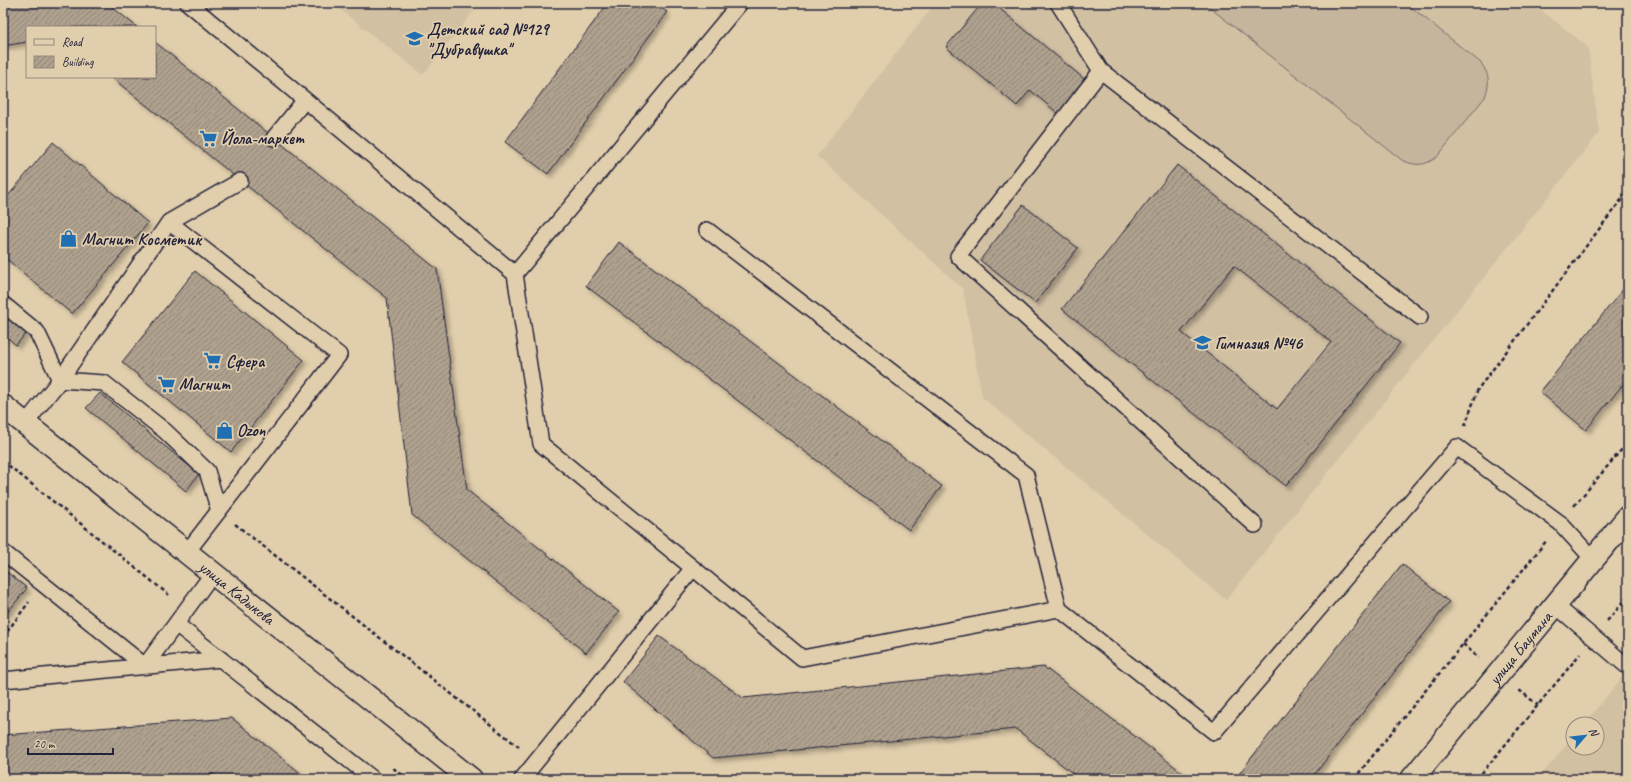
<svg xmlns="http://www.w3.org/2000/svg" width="1631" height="782" font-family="Caveat,sans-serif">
<defs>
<pattern id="building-hatch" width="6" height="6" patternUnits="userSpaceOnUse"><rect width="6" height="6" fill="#afa18e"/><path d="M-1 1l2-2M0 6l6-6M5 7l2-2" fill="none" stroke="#8e8375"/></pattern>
<filter id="shadow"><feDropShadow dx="3.5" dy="3.5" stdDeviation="2" flood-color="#0004"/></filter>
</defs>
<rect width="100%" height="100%" fill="#e1ceac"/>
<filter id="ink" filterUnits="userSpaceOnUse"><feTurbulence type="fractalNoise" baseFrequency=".025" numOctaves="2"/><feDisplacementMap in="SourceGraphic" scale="8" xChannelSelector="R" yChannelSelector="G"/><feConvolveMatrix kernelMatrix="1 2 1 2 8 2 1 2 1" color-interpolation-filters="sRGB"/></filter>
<g filter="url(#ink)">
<path fill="#d2c0a3" d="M332 3H480L423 75Z
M935 3H1532L1588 47 1599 133 1226 600 982 397 963 289 817 156Z
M1628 670V779H1538L1573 737V748H1597V724H1584Z"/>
<path fill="#c5b59c" stroke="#746c6c" d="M1204 3H1406L1481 63C1490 76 1490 82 1485 97L1437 157C1424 166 1418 166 1403 161Z"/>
<path fill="url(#building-hatch)" stroke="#22223b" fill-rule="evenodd" filter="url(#shadow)" d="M3 3H107L137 27H27V42L3 46Z
M608 3H654L667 12 548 174 505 142Z
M982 3H993L1089 83 1061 116 1030 90 1017 106 946 47Z
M155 42 437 269 467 490 619 612 586 653 412 515 387 298 111 77H155Z
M53 142 148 223 72 314 3 256V202Z
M1177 165 1400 343 1286 486 1062 309ZM1234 266 1331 342 1277 409 1181 332Z
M1023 205 1078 248 1035 303 980 260Z
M619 242 942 486 909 530 586 286Z
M195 271 304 360 231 452 122 362Z
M1628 283V378L1586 430 1540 392Z
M3 313 27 332 16 345 3 334Z
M100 393 199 474 186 491 86 408Z
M1402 564 1449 602 1311 779H1235Z
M3 569 27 588 3 618Z
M659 636 743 698 1044 667 1191 779H1080L1016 729 713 758 623 682Z
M232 718 308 779H219L213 774 168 779H3V735Z"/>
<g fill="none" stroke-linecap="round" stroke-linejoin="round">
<defs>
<path id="service" d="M188 3 515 274 541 444 693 568 522 779
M1058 3 1101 71 958 256 1255 525
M1101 71 1420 317
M274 138 305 100
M169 222 339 355 187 552
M707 230 1026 475 1059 609
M515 274 740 3
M3 304 37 332 60 380 104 383 165 431 207 471 219 511
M25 424 60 380 169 222 240 181
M3 552 145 666 213 573
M693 568 802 658 1059 609 1214 732 1457 447 1560 523 1593 559
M1555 605 1628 667
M176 624 373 779
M3 680 221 659"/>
<g id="minor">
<path id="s1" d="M3 406 471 779"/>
<path id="s2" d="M1412 779 1628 517"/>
</g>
</defs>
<use href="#service" stroke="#22223b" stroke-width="18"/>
<use href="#minor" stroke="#22223b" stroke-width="25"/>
<path stroke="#22223b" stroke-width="2.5" stroke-dasharray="4 3" stroke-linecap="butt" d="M1626 3 1628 5
M1465 426 1478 389 1628 191
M3 461 169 595
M1574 506 1628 442
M235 524 519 747
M1607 621 1628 597
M3 637 29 602
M1463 644 1479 658
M1519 690 1538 705
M393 768 408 779
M1354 779 1547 540
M1477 779 1580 654"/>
<use href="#service" stroke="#e1ceac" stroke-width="15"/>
<use href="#minor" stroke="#e1ceac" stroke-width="22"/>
</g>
</g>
<defs>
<symbol id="school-bare" viewBox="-9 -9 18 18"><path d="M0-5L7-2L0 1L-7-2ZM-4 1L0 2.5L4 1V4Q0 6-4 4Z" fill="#1f6fb2" stroke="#e1ceac" stroke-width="2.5" paint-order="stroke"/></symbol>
<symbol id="supermarket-bare" viewBox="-9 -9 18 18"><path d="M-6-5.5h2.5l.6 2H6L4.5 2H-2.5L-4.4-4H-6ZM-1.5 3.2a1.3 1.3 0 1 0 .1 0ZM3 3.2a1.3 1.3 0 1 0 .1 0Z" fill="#1f6fb2" stroke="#e1ceac" stroke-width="2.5" paint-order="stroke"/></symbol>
<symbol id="shop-bare" viewBox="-9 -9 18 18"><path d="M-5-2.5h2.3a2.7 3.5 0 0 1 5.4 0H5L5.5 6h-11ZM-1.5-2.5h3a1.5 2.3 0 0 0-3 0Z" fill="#1f6fb2" stroke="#e1ceac" stroke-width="2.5" paint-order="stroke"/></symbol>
</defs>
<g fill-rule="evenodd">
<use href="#school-bare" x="402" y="26" width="25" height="25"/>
<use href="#supermarket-bare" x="196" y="126" width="25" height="25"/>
<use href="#shop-bare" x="56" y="226" width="25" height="25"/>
<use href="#school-bare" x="1190" y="330" width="25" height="25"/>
<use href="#supermarket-bare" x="200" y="348" width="25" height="25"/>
<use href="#supermarket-bare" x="154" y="372" width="25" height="25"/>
<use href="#shop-bare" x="212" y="418" width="25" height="25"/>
</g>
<g text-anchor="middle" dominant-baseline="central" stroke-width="3.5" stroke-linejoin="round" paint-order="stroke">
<g font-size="17" font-weight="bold" fill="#22223b" stroke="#e1ceac" text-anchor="start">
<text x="427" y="29">Детский сад №129<tspan x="427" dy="20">"Дубравушка"</tspan></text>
<text x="221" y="138">Йола-маркет</text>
<text x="82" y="239">Магнит Косметик</text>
<text x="1215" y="343">Гимназия №46</text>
<text x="226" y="361">Сфера</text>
<text x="179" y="384">Магнит</text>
<text x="237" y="430">Ozon</text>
</g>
<g font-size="17" fill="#22223b" stroke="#e1ceac">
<text stroke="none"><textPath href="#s1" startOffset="299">улица Кадыкова</textPath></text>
<text stroke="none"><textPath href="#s2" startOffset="170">улица Баумана</textPath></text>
</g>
</g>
<rect width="1631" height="782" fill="none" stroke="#e1ceac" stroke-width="16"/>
<rect x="8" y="8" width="1615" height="766" fill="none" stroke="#22223b" stroke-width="1.5" filter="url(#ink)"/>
<rect x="26" y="26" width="130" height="52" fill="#e1ceac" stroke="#95897f"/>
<rect x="34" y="39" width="20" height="6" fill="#e1ceac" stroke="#95897f"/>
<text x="62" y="46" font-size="12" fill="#22223b">Road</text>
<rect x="34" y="56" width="20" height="12" fill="url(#building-hatch)" stroke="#95897f"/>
<text x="62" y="66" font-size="12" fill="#22223b">Building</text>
<g transform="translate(1585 736) rotate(62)"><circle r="19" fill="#e1ceac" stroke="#95897f"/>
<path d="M0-3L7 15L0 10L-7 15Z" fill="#1f6fb2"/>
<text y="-6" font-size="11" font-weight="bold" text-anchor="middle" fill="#22223b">N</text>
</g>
<path d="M28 748v6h85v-6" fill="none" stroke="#22223b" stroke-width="2"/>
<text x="34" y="748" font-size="12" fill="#22223b" stroke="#e1ceac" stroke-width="3" paint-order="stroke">20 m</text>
</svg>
